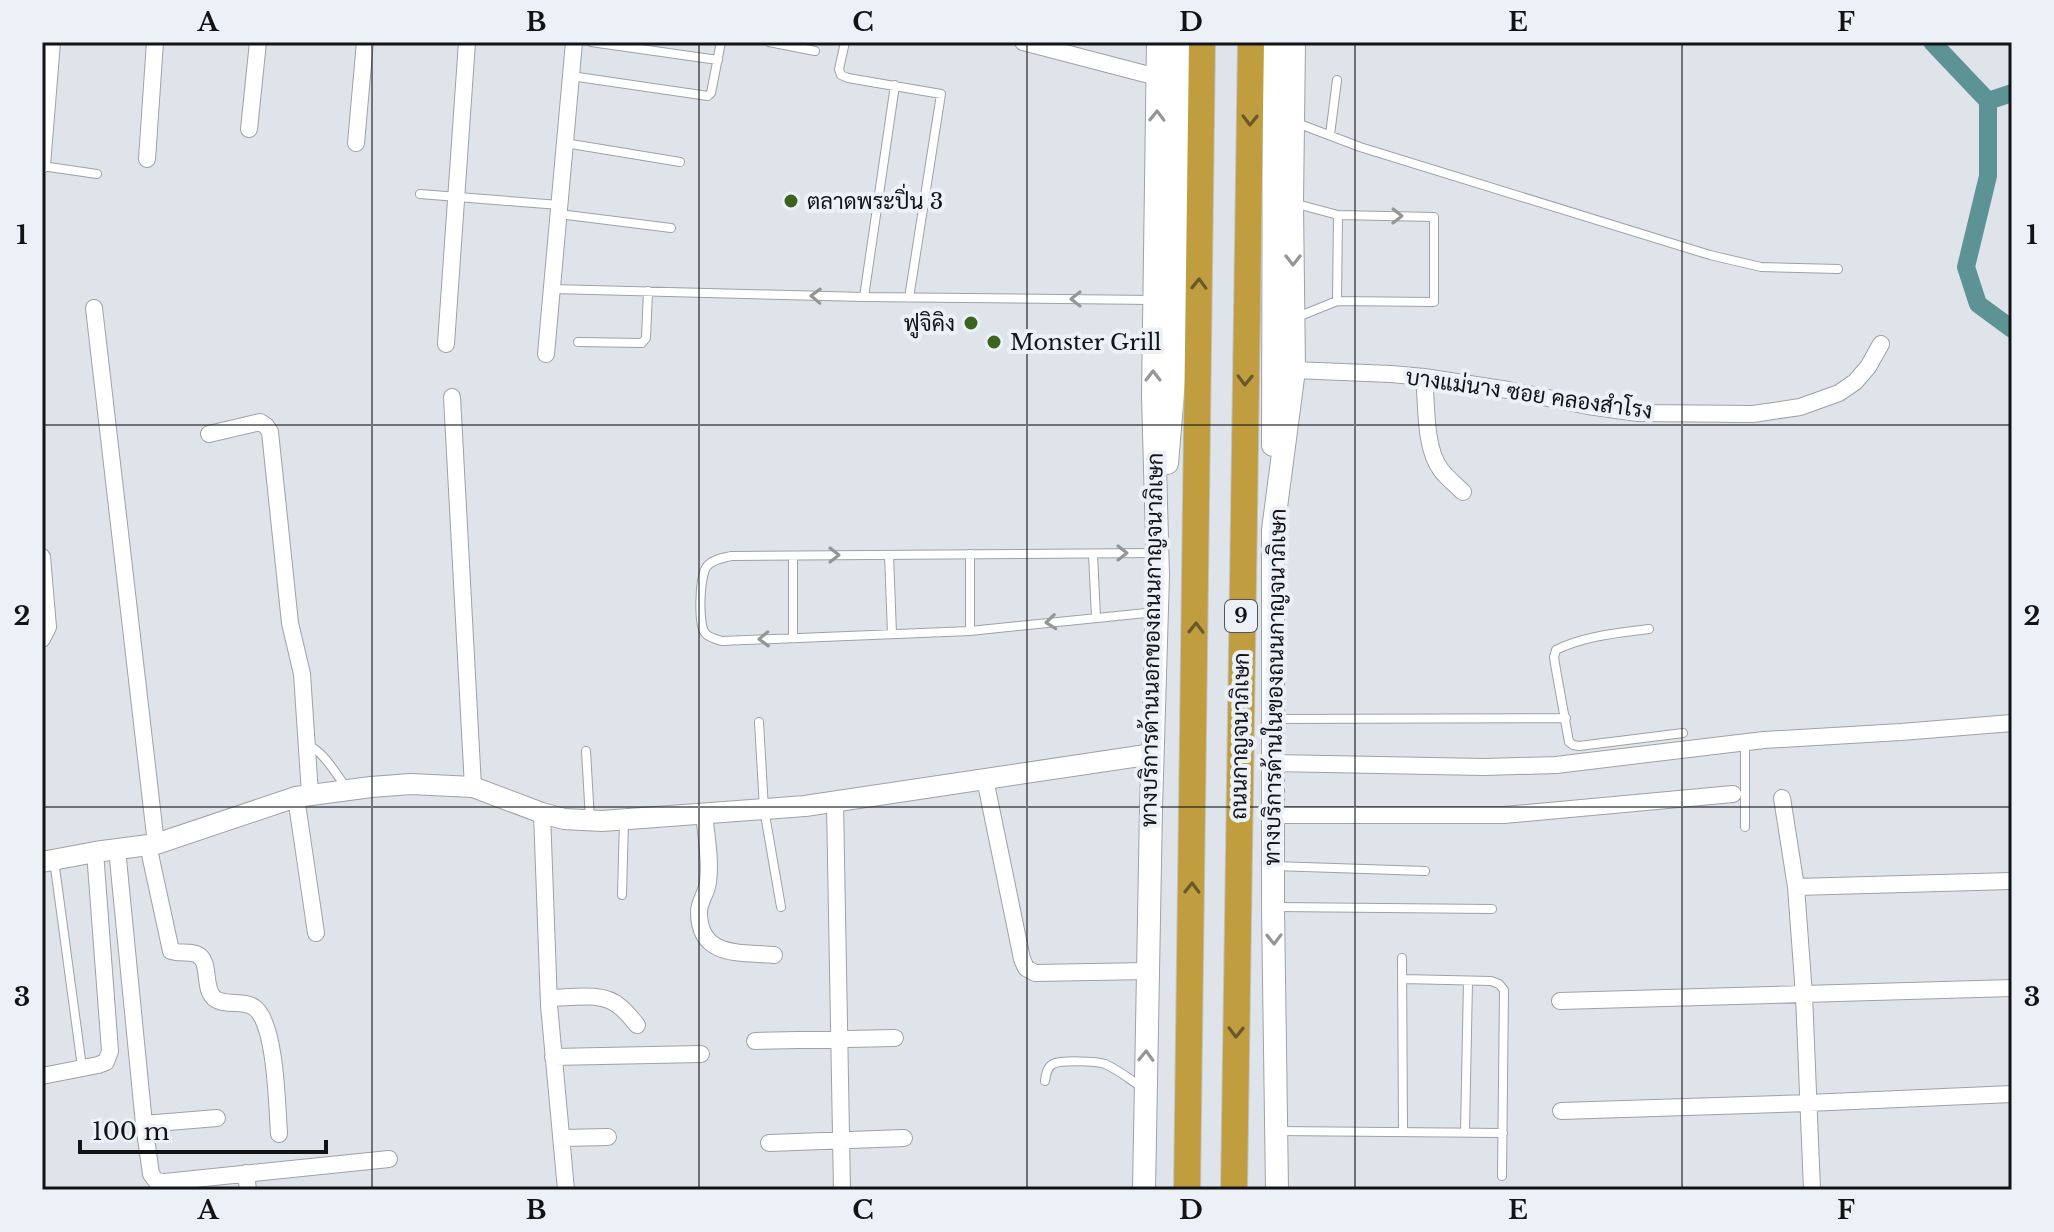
<svg xmlns="http://www.w3.org/2000/svg" width="2054" height="1232" font-family="'Libre Baskerville',Sarabun,serif">
<rect width="100%" height="100%" fill="#dfe4ea"/>
<g fill="none" stroke-linecap="round" stroke-linejoin="round">
<path stroke="#5d9395" stroke-width="18" d="M1932 42 1988 101V176L1966 267 1978 304 2012 329
M1988 101 2012 93"/>
<defs>
<path id="service" d="M591 42 718 60
M769 42 815 51
M845 42 839 69 841 75 848 78 941 94 909 298
M571 76 708 96 711 93 721 42
M1297 123 1360 147 1710 255 1761 267 1838 269
M1330 135 1337 80
M565 143 680 162
M42 166 97 174
M420 194 559 205
M1293 203 1338 215 1434 217V302L1337 301 1295 318
M559 214 671 228
M553 289 864 297 1153 300
M864 297 895 85
M1337 301 1338 215
M578 342 642 343 646 338 648 291
M1155 553 731 556C723 558 714 559 708 565 699 573 698 624 705 633 709 638 716 639 722 641L970 631 1156 612
M970 554V631
M1093 554 1096 618
M889 555 892 634
M793 556V638
M1649 629C1618 633 1583 636 1556 650L1554 657 1555 664 1569 742 1573 745 1579 746 1683 733
M1274 719 1566 718
M759 722 764 809 781 907
M1745 743V827
M308 745C325 753 335 773 346 787
M586 751 590 820
M54 860 82 1067
M1274 866 1425 871
M622 895 624 820
M1276 907 1492 909
M1402 958 1403 1131
M1402 979 1491 981 1499 984 1504 990 1502 1176
M1045 1081C1046 1074 1047 1067 1053 1064 1060 1060 1097 1061 1105 1064 1119 1070 1132 1081 1144 1089
M1276 1131 1503 1133
M1465 1132 1468 981"/>
<path id="minor" d="M1023 42 1157 77
M249 129 258 42
M356 143 365 42
M147 159 155 42
M42 165 52 42
M94 308 156 844
M446 344 467 42
M546 354 574 42
M1294 370 1391 374 1424 377 1508 390 1588 406 1638 413 1753 414 1800 407 1839 393 1855 382 1868 367 1881 344
M1424 377C1427 404 1424 448 1441 470 1447 478 1456 485 1463 492
M452 397 473 787
M209 434 260 422 266 426 270 432 290 623 302 674 310 794
M42 557 48 627 42 639
M1273 763 1484 767 1556 765 1764 740 1901 732 2012 723
M985 779 1022 959 1026 968 1035 973 1148 971
M296 797 316 933
M1782 798 1796 887 1804 995 1812 1190
M835 803 842 1190
M542 813 549 1005 566 1190
M704 813C706 835 711 860 708 882 707 893 699 901 699 912 699 958 740 952 774 955
M1273 815H1504L1733 794
M148 845 171 951C180 954 188 951 196 954 212 960 202 987 214 998 225 1007 244 999 255 1008 276 1025 277 1106 279 1134
M117 849 144 1124 151 1174 156 1181 165 1182 389 1159
M1796 887 2012 881
M549 998C570 998 602 991 619 1006 626 1011 632 1019 637 1025
M1560 1001 2012 988
M755 1041 895 1038
M553 1057 701 1054
M42 1076 98 1065 106 1062 110 1051 95 852
M1561 1111 1808 1103 2012 1094
M144 1124 217 1118
M562 1138 608 1137
M769 1143 904 1138
M246 1173 248 1190"/>
<path id="tertiary" d="M42 862 95 852 156 844 296 797 371 787 411 784 473 787 542 813 564 819 602 821 805 806 1153 754"/>
<path id="secondary" d="M1273 445 1274 42
M1167 463 1175 368 1180 42
M1144 1190 1151 809 1158 575 1153 396 1158 42
M1277 1190 1273 907V530L1294 370 1292 203 1294 42"/>
<path id="trunk" d="M1187 1190 1202 42
M1234 1190 1251 42"/>
</defs>
<use href="#service" stroke="#9da1a8" stroke-width="10"/>
<use href="#minor" stroke="#9da1a8" stroke-width="18"/>
<use href="#tertiary" stroke="#9da1a8" stroke-width="22"/>
<use href="#secondary" stroke="#9da1a8" stroke-width="24"/>
<use href="#trunk" stroke="#c1c2c2" stroke-width="28"/>
<use href="#service" stroke="#fff" stroke-width="8"/>
<use href="#minor" stroke="#fff" stroke-width="16"/>
<use href="#tertiary" stroke="#fff" stroke-width="20"/>
<use href="#secondary" stroke="#fff" stroke-width="22"/>
<use href="#trunk" stroke="#c09e40" stroke-width="26"/>
</g>
<defs><path id="oneway-chevron" d="M-2-3.5L2.5 0L-2 3.5" fill="none" stroke-width="1.6" stroke-linecap="round" stroke-linejoin="round" transform="scale(2)"/></defs>
<g stroke="#949596">
<use href="#oneway-chevron" transform="translate(1157 116) rotate(-89)"/>
<use href="#oneway-chevron" transform="translate(1397 216) rotate(1)"/>
<use href="#oneway-chevron" transform="translate(1293 260) rotate(90)"/>
<use href="#oneway-chevron" transform="translate(816 296) rotate(-178)"/>
<use href="#oneway-chevron" transform="translate(1076 299) rotate(-180)"/>
<use href="#oneway-chevron" transform="translate(1153 376) rotate(-90)"/>
<use href="#oneway-chevron" transform="translate(1122 553)"/>
<use href="#oneway-chevron" transform="translate(834 555)"/>
<use href="#oneway-chevron" transform="translate(1051 622) rotate(174)"/>
<use href="#oneway-chevron" transform="translate(764 639) rotate(178)"/>
<use href="#oneway-chevron" transform="translate(1274 939) rotate(89)"/>
<use href="#oneway-chevron" transform="translate(1146 1056) rotate(-88)"/>
</g>
<g stroke="#68582a">
<use href="#oneway-chevron" transform="translate(1250 120) rotate(91)"/>
<use href="#oneway-chevron" transform="translate(1199 284) rotate(-89)"/>
<use href="#oneway-chevron" transform="translate(1245 380) rotate(91)"/>
<use href="#oneway-chevron" transform="translate(1196 628) rotate(-89)"/>
<use href="#oneway-chevron" transform="translate(1192 888) rotate(-89)"/>
<use href="#oneway-chevron" transform="translate(1236 1032) rotate(91)"/>
</g>
<path fill="none" stroke="#111315" stroke-width="2" stroke-opacity="0.55" d="M372 42V1190M699 42V1190M1027 42V1190M1355 42V1190M1682 42V1190M42 425H2012M42 807H2012"/>
<g fill="#3c641f" stroke="#ecf1f8" stroke-width="3">
<circle cx="791" cy="201" r="8"/>
<circle cx="971" cy="323" r="8"/>
<circle cx="994" cy="342" r="8"/>
</g>
<g text-anchor="middle" dominant-baseline="central" stroke-width="8" stroke-linejoin="round" paint-order="stroke">
<rect fill="#ecf1f8" stroke="#535659" stroke-width="2" x="1225" y="600" width="32" height="32" rx="6"/>
<g font-size="20" font-weight="bold" fill="#111315">
<text x="1241" y="616">9</text>
</g>
<g font-size="22" fill="#111315" stroke="#ecf1f8" text-anchor="start">
<text x="807" y="201">ตลาดพระปิ่น 3</text>
<text x="955" y="323" text-anchor="end">ฟูจิคิง</text>
<text x="1010" y="342">Monster Grill</text>
</g>
<g font-size="22" fill="#111315" stroke="#ecf1f8">
<text transform="translate(1529 394) rotate(8)">บางแม่นาง ซอย คลองสำโรง</text>
<text transform="translate(1152 640) rotate(-89)">ทางบริการด้านนอกของถนนกาญจนาภิเษก</text>
<text transform="translate(1275 687) rotate(-89)">ทางบริการด้านในของถนนกาญจนาภิเษก</text>
<text transform="translate(1240 736) rotate(-89)">ถนนกาญจนาภิเษก</text>
</g>
</g>
<rect width="2054" height="1232" fill="none" stroke="#ecf1f8" stroke-width="88"/>
<path d="M80 1140v12h246v-12" fill="none" stroke="#111315" stroke-width="4"/>
<text x="92" y="1140" font-size="24" fill="#111315" stroke="#ecf1f8" stroke-width="6" paint-order="stroke">100 m</text>
<rect x="44" y="44" width="1966" height="1144" fill="none" stroke="#111315" stroke-width="3"/>
<g font-size="26" text-anchor="middle" font-weight="bold" fill="#111315">
<text x="208" y="31">A</text>
<text x="536" y="31">B</text>
<text x="863" y="31">C</text>
<text x="1191" y="31">D</text>
<text x="1518" y="31">E</text>
<text x="1846" y="31">F</text>
<text x="22" y="244">1</text>
<text x="2032" y="244">1</text>
<text x="22" y="625">2</text>
<text x="2032" y="625">2</text>
<text x="22" y="1006">3</text>
<text x="2032" y="1006">3</text>
<text x="208" y="1219">A</text>
<text x="536" y="1219">B</text>
<text x="863" y="1219">C</text>
<text x="1191" y="1219">D</text>
<text x="1518" y="1219">E</text>
<text x="1846" y="1219">F</text>
</g>
</svg>
